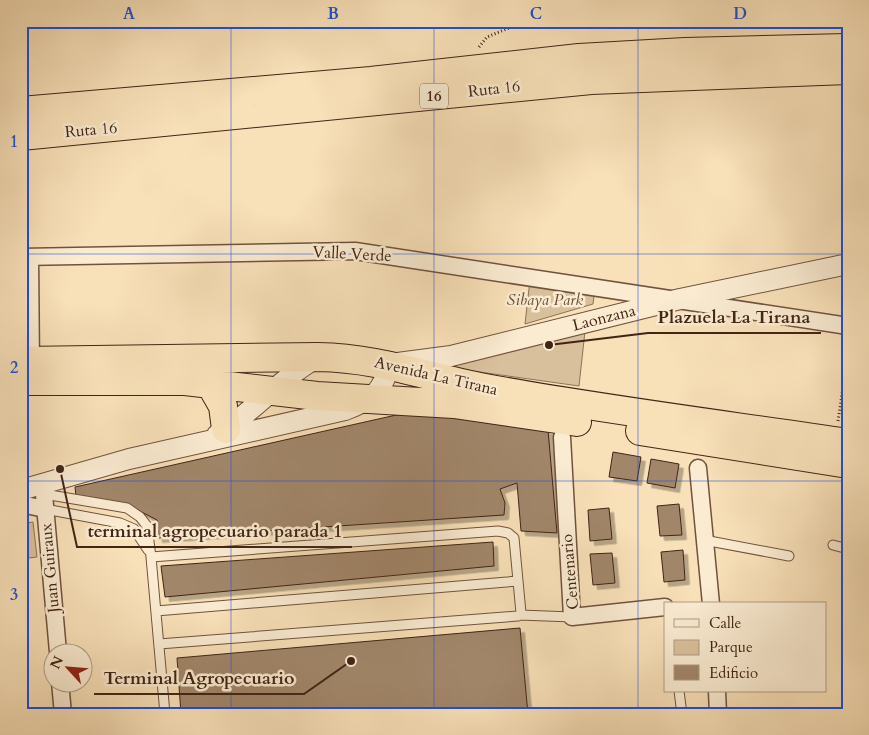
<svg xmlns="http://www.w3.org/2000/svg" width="869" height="735" font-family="Cardo,serif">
<defs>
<filter id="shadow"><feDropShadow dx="4.5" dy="4.5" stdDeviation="0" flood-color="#0004"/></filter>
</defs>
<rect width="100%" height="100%" fill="#f8e0b8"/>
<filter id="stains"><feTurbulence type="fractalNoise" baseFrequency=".004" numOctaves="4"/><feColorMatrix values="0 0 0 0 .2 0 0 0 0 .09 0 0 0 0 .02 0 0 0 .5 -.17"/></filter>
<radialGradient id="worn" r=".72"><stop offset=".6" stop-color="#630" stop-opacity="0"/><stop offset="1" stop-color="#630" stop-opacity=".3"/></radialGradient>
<path fill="#d9c09c" stroke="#8e7258" d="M530 280 595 289 593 304 525 324Z
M586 322 579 386 444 367Z
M33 522 37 557 21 559V524Z"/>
<path fill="#a1866a" stroke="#422415" filter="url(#shadow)" d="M414 411 548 430 557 533 521 531 517 483 500 489 505 503 504 515 158 538 157 520 130 506 76 497 75 487Z
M613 452 641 457 637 481 609 477Z
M651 459 679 464 675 488 647 483Z
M679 504 682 535 660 536 657 506Z
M609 508 612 539 590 541 588 510Z
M493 542 494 566 165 597 161 566Z
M683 550 685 580 664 582 661 552Z
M612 553 615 583 593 585 590 554Z
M520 628 528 714H181L177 658Z"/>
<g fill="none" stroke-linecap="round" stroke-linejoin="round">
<defs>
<path id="service" d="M44 494 127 508 140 517 147 526 151 557 165 714
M45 509 120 523 134 529 148 550
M704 540 789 556
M833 545 848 549
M151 557 498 531 508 533 514 538 521 613 518 616 159 644
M156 611 518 581
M520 615 572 617
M679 691 682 714"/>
<path id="minor" d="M21 257 355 251 848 326
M30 257 31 369
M562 437 572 617 665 607
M698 468 711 604
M43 483 58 652
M21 504 45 509
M60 682 63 714
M717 691 718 714"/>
<path id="tertiary" d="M217 435C253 412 281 378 318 357
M21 490 129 459 345 410C372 400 382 393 390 364L451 356 680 299 848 264"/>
<path id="trunk" d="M21 361 318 357C380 358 426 377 485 388 605 410 727 425 848 443
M21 381H185L317 396 454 404 577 422
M211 385 223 406 226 429
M640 431 848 464"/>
<path id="motorway" d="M21 111 371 81 579 58 685 52 848 48
M21 136 591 80 848 70"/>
</defs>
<use href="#service" stroke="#70533e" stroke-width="11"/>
<use href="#minor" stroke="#70533e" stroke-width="19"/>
<use href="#tertiary" stroke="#70533e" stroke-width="22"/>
<use href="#trunk" stroke="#422415" stroke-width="30"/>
<use href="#motorway" stroke="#422415" stroke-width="30"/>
<path stroke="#422415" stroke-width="3" stroke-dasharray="1 2.5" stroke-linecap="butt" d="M479 47 487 37 526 21
M838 421 848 355"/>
<use href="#service" stroke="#faebd1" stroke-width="9"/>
<use href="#minor" stroke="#faebd1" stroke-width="16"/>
<use href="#tertiary" stroke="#faebd1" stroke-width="20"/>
<use href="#trunk" stroke="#f8e0b8" stroke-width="28"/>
<use href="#motorway" stroke="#f8e0b8" stroke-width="28"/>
</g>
<path fill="none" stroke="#1d4ed8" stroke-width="1" stroke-opacity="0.55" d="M231 21V714M434 21V714M638 21V714M21 254H848M21 481H848"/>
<g text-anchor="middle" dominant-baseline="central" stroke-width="5" stroke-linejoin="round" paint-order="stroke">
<rect fill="#faebd1" stroke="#79604d" stroke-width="1" x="420" y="83.5" width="28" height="25" rx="4"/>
<g font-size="15" font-weight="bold" fill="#422415">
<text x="434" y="96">16</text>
</g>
<g font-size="16" fill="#422415" stroke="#faebd1">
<text transform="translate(494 89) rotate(-6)">Ruta 16</text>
<text transform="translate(91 130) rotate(-5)">Ruta 16</text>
<text transform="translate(352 254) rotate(3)">Valle Verde</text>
<text transform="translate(604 318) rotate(-14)">Laonzana</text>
<text transform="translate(436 376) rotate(13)">Avenida La Tirana</text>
<text transform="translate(50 568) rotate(-95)">Juan Guiraux</text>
<text transform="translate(570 572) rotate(-95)">Centenario</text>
</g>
<g font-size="16" font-style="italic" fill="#684b37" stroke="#faebd1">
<text x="545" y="300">Sibaya Park</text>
</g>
</g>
<path fill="none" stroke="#422415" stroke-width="2" d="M549 345L648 333H821M60 469L77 547H352M351 661L304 694H94"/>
<g fill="#422415" stroke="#faebd1" stroke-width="2">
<circle cx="549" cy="345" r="5"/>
<circle cx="60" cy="469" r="5"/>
<circle cx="351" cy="661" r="5"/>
</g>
<g font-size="18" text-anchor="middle" font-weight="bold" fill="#422415" stroke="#faebd1" stroke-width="5" stroke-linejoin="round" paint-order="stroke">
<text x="734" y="323">Plazuela La Tirana</text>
<text x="215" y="537">terminal agropecuario parada 1</text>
<text x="199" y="684">Terminal Agropecuario</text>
</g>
<rect width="869" height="735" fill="none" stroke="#f8e0b8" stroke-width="55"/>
<rect x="664" y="602" width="162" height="90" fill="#faebd1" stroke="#b09b86"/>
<rect x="674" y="619" width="25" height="8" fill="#faebd1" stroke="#b09b86"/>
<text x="709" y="628" font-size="15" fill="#422415">Calle</text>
<rect x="674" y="640" width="25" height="15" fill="#d9c09c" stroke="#b09b86"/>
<text x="709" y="652" font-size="15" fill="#422415">Parque</text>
<rect x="674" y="665" width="25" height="15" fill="#a1866a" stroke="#b09b86"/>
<text x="709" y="678" font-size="15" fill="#422415">Edificio</text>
<g transform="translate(68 668) rotate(296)"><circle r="24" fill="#faebd1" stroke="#b09b86"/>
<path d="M0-4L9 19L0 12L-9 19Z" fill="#8f2418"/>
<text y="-8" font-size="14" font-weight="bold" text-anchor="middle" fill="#422415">N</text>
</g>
<rect x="28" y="28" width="814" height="680" fill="none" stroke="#1d4ed8" stroke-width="2"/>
<g font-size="16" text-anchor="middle" font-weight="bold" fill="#1d4ed8">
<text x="129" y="19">A</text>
<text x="333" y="19">B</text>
<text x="536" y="19">C</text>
<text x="740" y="19">D</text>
<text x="14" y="147">1</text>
<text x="14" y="373">2</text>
<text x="14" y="600">3</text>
</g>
<rect width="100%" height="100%" filter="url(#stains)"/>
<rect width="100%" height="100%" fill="url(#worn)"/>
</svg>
